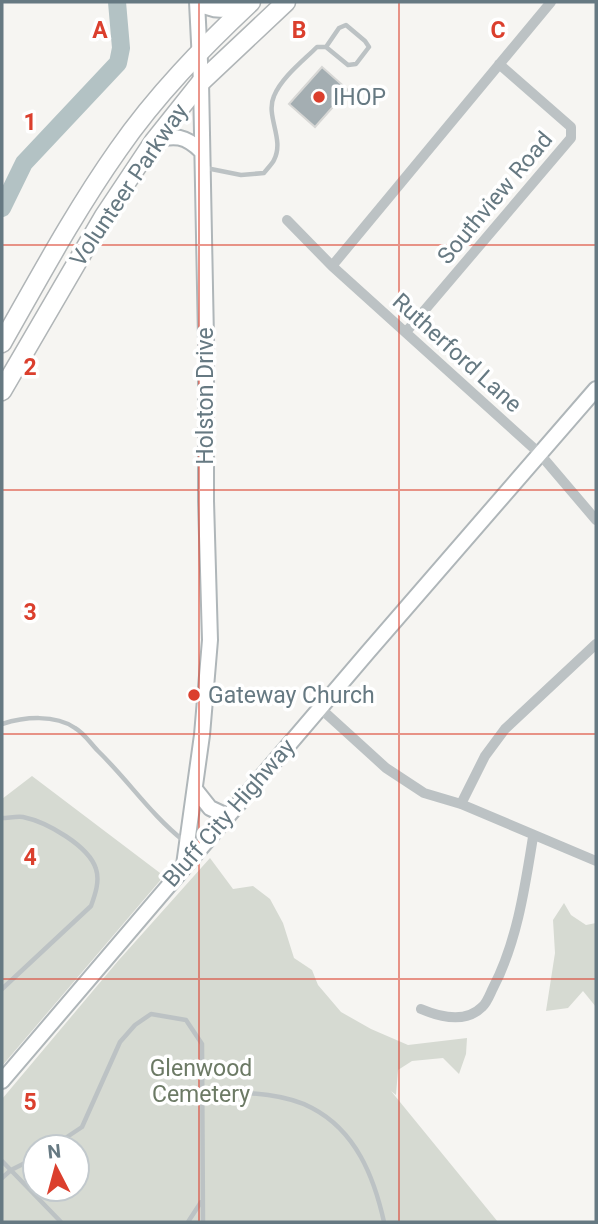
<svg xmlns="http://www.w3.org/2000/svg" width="598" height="1224" font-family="Roboto,sans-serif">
<rect width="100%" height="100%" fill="#f6f5f2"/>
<path fill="#d6dad2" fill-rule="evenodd" d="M32 776 164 876 2 1066V799Z
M210 858 233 889 253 886 270 899 283 923 294 958 312 970 318 985 341 1012 371 1029 408 1045 467 1038 466 1054 459 1074 443 1058 412 1061 398 1070 396 1095 391 1091 498 1222H2V1099L118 961ZM35 1147H77V1189H35Z
M564 903 571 915 586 925 596 923V1007L583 991 568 1008 546 1011 555 953 553 920Z"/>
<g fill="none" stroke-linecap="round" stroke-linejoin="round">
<path stroke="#b3c2c4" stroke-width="18" d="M2 208 24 163 118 63 121 48 117 2"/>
</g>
<path fill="#a4aeb2" stroke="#d7d7d5" stroke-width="2" d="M322 67 348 90 315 127 289 104Z"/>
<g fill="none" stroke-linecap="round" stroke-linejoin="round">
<defs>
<path id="secondary" d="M199 2C215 15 231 9 248 3
M154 141C174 134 186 136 201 151
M195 789 210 808 227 816
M184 865 202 735 210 640 206 501V339L201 82 197 2
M2 1081 368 652 596 389"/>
<path id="highway" d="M2 343C39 278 75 211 118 150 156 95 203 47 251 2
M2 391 104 216 154 141 201 82 286 2"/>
</defs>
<use href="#secondary" stroke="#afb6b9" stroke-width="18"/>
<use href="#highway" stroke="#b0b5b7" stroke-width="21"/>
<path stroke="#bcc2c4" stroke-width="4.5" d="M206 168 241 175 264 173C267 169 272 164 274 160 285 139 265 116 274 96 282 77 303 61 317 47H326L348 65 356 64 369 47 365 41 346 25 339 28 326 47
M2 724C24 717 55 714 75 728 84 733 91 744 98 751 128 780 151 815 184 841
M2 818C8 818 17 816 23 817 47 822 89 846 96 869 100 881 95 895 91 906L2 989
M201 1091C236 1093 280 1091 312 1108 356 1131 374 1177 384 1222
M52 1147 82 1127 120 1042 135 1025 151 1014 186 1020 202 1044 203 1222
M2 1161 61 1222
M2 1178 11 1170 35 1158
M188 1222 201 1202"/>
<path stroke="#bcc2c4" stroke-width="10" d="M287 220 332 266 539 453 596 520
M332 266 551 2
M406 332 571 138V127L499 64
M320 708 386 768 424 793 461 804 596 861
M461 804 485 756 505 729 596 644
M421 1009C440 1017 465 1024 482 1007 487 1003 490 994 493 988 517 942 525 887 533 837"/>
<use href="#secondary" stroke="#fff" stroke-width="14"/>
<use href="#highway" stroke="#fff" stroke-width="18"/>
</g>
<path fill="none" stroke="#db3f2d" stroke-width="2" stroke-opacity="0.55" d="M199 2V1222M399 2V1222M2 245H596M2 490H596M2 734H596M2 979H596"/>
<g fill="#db3f2d" stroke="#fff" stroke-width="2.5">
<circle cx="319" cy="97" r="7"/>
<circle cx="194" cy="695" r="7"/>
</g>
<g text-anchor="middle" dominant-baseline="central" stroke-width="7" stroke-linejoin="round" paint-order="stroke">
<g font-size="23" fill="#667982" stroke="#fff" text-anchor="start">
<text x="333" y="97">IHOP</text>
<text x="208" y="695">Gateway Church</text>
</g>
<g font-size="23" fill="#667982" stroke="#fff">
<text transform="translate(129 185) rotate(-56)">Volunteer Parkway</text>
<text transform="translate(495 198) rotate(-50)">Southview Road</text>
<text transform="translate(457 353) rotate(42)">Rutherford Lane</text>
<text transform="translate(205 396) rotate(-90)">Holston Drive</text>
<text transform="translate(229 813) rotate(-49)">Bluff City Highway</text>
</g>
<g font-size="23" fill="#6c7a65" stroke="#fff">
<text x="201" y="1068">Glenwood<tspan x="201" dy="26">Cemetery</tspan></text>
</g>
</g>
<g font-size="23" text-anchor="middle" font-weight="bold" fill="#db3f2d" stroke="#fff" stroke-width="7" stroke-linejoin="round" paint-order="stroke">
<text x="100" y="38">A</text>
<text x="299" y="38">B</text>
<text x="498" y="38">C</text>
<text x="30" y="130">1</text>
<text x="30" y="375">2</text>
<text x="30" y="620">3</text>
<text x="30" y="865">4</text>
<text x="30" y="1110">5</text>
</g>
<rect width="598" height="1224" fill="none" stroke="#667982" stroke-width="7"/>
<g transform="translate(56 1168) rotate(354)"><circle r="33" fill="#ffffff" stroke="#c2c9cd" stroke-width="2"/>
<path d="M0-5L12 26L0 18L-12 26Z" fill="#db3f2d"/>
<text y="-10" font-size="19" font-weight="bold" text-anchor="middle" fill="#667982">N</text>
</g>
</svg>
